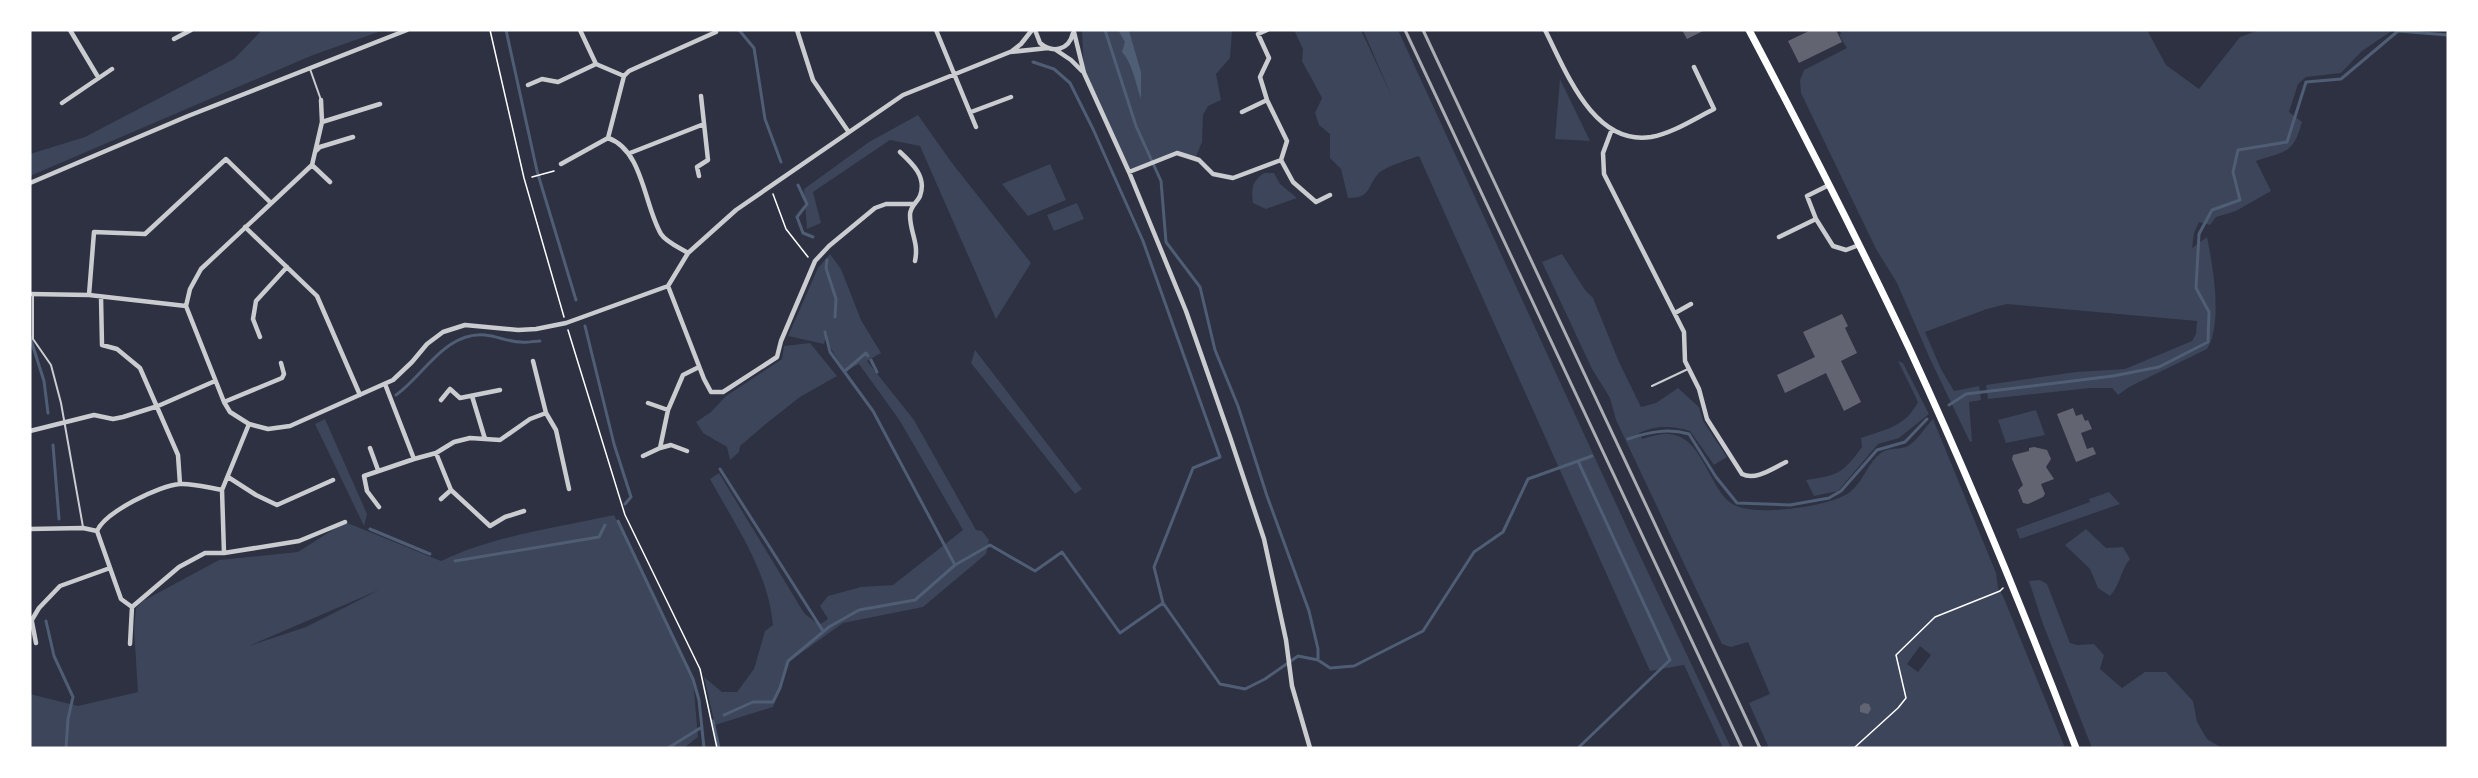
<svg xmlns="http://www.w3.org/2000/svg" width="2478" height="778" font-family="Arial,sans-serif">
<rect width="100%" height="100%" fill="#2d3142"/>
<path fill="#3c4559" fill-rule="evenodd" d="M262 30H384L313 55 30 176V154L85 137 234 59Z
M1082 30H1232L1230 58 1216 74 1221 100 1208 106 1203 115 1202 142 1195 159 1177 153 1129 172 1084 73Z
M1294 30H1361L1392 97 1363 30H1398L1636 547 1731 748H1723L1684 665 1650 671 1419 156C1410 159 1385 167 1379 173 1366 187 1372 198 1348 198L1341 169 1330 158V134L1319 125 1315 113 1322 98 1302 61 1303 49Z
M1841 30H2147L2166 65 2199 89 2240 37 2259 30H2393L2362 51 2341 73 2306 77 2298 84 2289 112 2302 122C2293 155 2285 151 2256 161L2271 191 2236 211 2216 217 2210 225 2199 222 2194 233 2192 248 2207 237C2213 266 2223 323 2207 349L2129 387 2118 395 2112 388H2090L1988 399 1986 385 2076 372 2125 369 2192 341 2196 334 2197 321 2007 304 1987 309 1925 332 1941 369 1954 391 1979 386 1981 400 1969 402 1972 441 1970 442 1931 361 1897 283 1876 249 1801 93 1800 80 1804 70 1847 48 1840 37Z
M1560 79 1590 141 1555 139Z
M918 115 952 163 1031 263 996 319 920 146 890 140 813 192 821 223 807 229 804 189 869 142Z
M1050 164 1066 200 1028 216 1002 184Z
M1264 173H1274L1280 184 1297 198 1266 209 1253 203C1251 189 1252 181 1264 173Z
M1077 203 1084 219 1054 231 1047 215Z
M830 254 841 269 861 320 881 353 867 361 914 420 976 530 982 531 989 540 986 554 923 607 843 623 790 661 773 707 715 725 704 677 722 692H737L754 669 765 631 773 625C768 571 735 525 710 479L719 473 804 613 819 625 828 619 820 606 828 596 861 587 893 585 963 530 900 421 859 364 845 371 828 344 827 332 824 344 788 336 818 268Z
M1562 254 1585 290 1593 298 1619 362 1641 407 1656 403 1678 388 1699 407 1703 421 1727 457 1714 465 1690 431C1672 426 1656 425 1639 433L1642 439C1650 437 1661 433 1669 434 1702 436 1708 486 1731 503 1751 518 1831 507 1850 492 1863 482 1868 462 1881 453 1888 447 1900 450 1908 446 1917 441 1925 427 1933 419L1996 573 1998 588 2003 596 2065 748H1769L1749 703 1770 694 1748 642 1731 647 1722 644 1616 420 1610 398 1592 369 1542 262ZM1920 646 1931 655 1918 672 1907 664Z
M810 343 837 376 800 397 767 423 740 446 739 452 730 460 727 447 703 433 696 422 711 412 726 396 782 359 784 346Z
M975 350 1082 489 1075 494 971 363Z
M1898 361 1903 363 1929 414 1899 438 1878 444 1838 491 1814 496 1806 480C1839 475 1842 474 1862 447L1861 438C1886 429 1905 427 1918 402Z
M2036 410 2045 435 2006 443 1998 420Z
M325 419 367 514 364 526 315 424Z
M2109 492 2120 504 2020 539 2016 529 2090 502 2089 499Z
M614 515 693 679 698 737 684 748H30V694L78 706 138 692 134 629 136 608 143 601 219 560 298 552 345 522 441 561C495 535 556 528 614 515ZM379 590 306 627 249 646Z
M2086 529 2106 548 2123 547 2130 559C2120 571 2121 584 2110 596L2098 588 2090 569 2065 545Z
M2040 580 2047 584 2070 643 2077 645 2094 644 2104 655 2100 669 2122 688 2145 672H2166L2193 701 2197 722 2207 739 2222 748H2092L2043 624 2029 581Z"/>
<path fill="#4f5d75" d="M1118 30 1129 31 1141 72V99C1135 83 1133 64 1122 52L1125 42Z"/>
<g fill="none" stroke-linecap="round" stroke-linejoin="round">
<path stroke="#4f5d75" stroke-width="3" d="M506 30 537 171 576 300
M739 30 754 48 765 119 781 162
M1105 30 1136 126 1161 181 1166 242 1200 287 1215 350 1238 406 1267 496 1309 611 1318 649V660
M1033 62 1054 69 1070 83 1093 129 1143 241 1220 457 1193 468 1154 567 1163 603
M798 185 807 204 797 217 803 233 813 237
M827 260 826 268 836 299 835 317
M585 326 614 444 631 497 625 504
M825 332 830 352 873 411 955 565
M30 337 44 381 48 413
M871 360 877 372
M845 371 866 353 868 356
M396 395C425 374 445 332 485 335 497 336 509 342 521 342 527 343 534 341 540 341
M1949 405 1966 394 2113 376 2159 367 2208 342 2209 312 2196 288 2199 234 2212 210 2240 200 2233 172 2238 150 2287 142 2306 82 2341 79 2398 31 2448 35
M1628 439C1649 432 1668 428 1689 434L1716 477 1737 503 1790 505 1829 498 1841 491 1877 450 1905 442 1927 419
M53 445 59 519
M1578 461 1670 660 1578 748
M720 469 823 631
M618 521 693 679 699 700 704 748
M370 529 430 554
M455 561 599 537 605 525
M46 621 54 656 73 697 68 719 66 748
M724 715 753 702H773L780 688 788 661 829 627 859 610 915 600 955 565 990 545 1035 571 1062 552 1120 633 1163 603 1220 684 1245 689 1265 679 1298 656 1318 660 1330 668 1354 666 1423 631 1474 552 1503 532 1528 479 1592 456
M713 721 719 748
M668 748 702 727"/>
</g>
<path fill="#626471" d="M1682 30H1705L1687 39Z
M1811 30H1836L1842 42 1799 63 1788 41Z
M1842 314 1848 326 1845 328 1857 353 1841 361 1861 402 1844 411 1826 373 1785 393 1777 375 1815 357 1803 332Z
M2073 408 2076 416 2082 414 2085 421 2088 420 2092 429 2081 433 2087 449 2093 447 2096 454 2076 462 2057 414Z
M2034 447 2047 450 2051 459 2046 467 2054 479 2041 484 2045 494 2043 497 2028 504 2023 503 2018 490 2023 485 2012 459 2013 455 2029 451V448Z
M1864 703 1869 704 1871 709 1868 714 1860 712V706Z"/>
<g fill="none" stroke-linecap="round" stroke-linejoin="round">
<path stroke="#fff" stroke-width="1.5" d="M490 30 524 178 564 317
M532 177 554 171
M773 194 786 229 808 257
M568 330 625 515 700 669 717 748
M1854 748 1898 708 1906 698 1896 655 1935 617 2000 591 2003 588"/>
<path stroke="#caccd0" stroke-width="2" d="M310 69 321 100
M33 296V339L51 365 61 403 83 527
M1652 386 1688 369"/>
<path stroke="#caccd0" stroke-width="4.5" d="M70 30 98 77
M580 30 596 64 624 76
M797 30 813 80 848 131
M936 30 976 127
M1035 30 1040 43C1053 54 1069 50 1073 33
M1545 30C1566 71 1593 146 1651 137 1673 133 1694 119 1714 109L1694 67
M1074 32 1084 73 1129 172 1186 311 1230 437 1264 539 1286 640 1292 686 1310 748
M174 39 191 30
M1056 50 1071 60 1082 71
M1012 51 1021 44 1032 30
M528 85 542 79 558 82 596 64
M321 100 322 122 312 165 201 269 190 289 186 306 224 402 230 412 249 424 268 429 290 426 393 380 412 362 427 344 443 332 465 325 518 330 536 329 566 323 668 286 688 253 736 210 903 95 1010 52 1048 48
M62 103 112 69
M971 112 1011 97
M1242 112 1267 100
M322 122 380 104
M1612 129 1603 153 1604 174 1684 332 1685 361 1699 389 1707 419 1742 474C1756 481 1773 468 1786 462
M608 138 624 76 629 71 716 32
M316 151 320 147 353 137
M900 152C913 164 927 177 920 196 917 203 910 206 910 215 910 233 919 242 915 261
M630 153 704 124
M1281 160 1293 182 1316 202 1330 195
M561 164 608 138C643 150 644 205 661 234 666 242 680 248 688 253
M312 165 330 182
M1129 172 1177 153 1199 160 1213 174 1233 178 1281 160 1287 141 1267 100 1260 77 1269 58 1258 34 1267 30
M699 176 697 167 708 160 701 96
M30 183 188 116 407 30
M1816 219 1807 196 1829 185
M245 227 317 296 360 395
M1779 237 1816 219 1833 246 1846 250 1859 245
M668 286 704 379 711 392H723L777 357 781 341 815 261 829 246 875 208 886 204H913
M30 294 89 295 186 306
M89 295 94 232 145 234 226 159 271 203
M101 297 102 345 117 349 140 368 178 455 180 484
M1675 313 1691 304
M260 337 253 319 256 301 287 267
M385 384 414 459 436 453 454 442 470 438 500 440 530 419 546 413 533 361
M472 396 485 439
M441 400 450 389 460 398 500 390
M224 402 282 378 284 374 281 363
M648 403 668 410
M546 413 556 430 569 489
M30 431 94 415 113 419 123 417 158 406 215 381
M370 448 378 470
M660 448 671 445 687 451
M436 453 451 490 490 526 505 517 524 511
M643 456 660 448 668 410 683 375 699 367
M228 477 256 495 277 505 333 480
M441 499 451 490
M379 507 367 491 364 476 414 459
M30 529 83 528 97 531C105 512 160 485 180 484 193 483 209 488 222 490
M97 531 121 599 132 607 130 644
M224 553 222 490 249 424
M132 607 179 567 205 553H224L299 541 345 522
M32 622 36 643
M30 623 39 608 60 586 110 568"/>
<path stroke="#fff" stroke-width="7" d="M1749 30C1805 136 1859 242 1910 350 1970 480 2025 614 2076 748"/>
<path stroke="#abadb3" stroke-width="3" d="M1405 30 1742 748
M1423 30 1760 748"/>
</g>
<rect width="2478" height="778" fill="none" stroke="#ffffff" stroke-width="63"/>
</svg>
